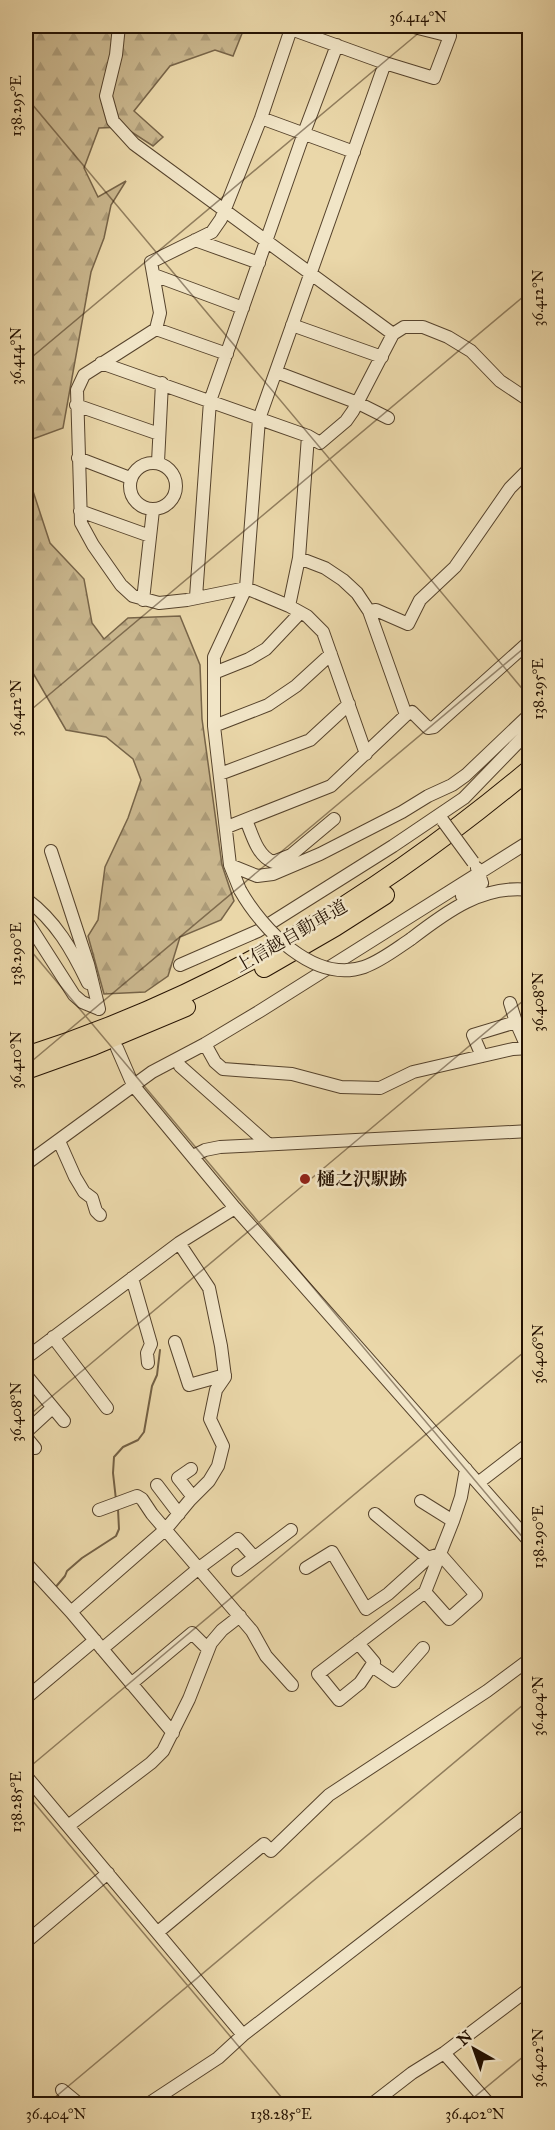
<svg xmlns="http://www.w3.org/2000/svg" width="555" height="2130" font-family="'IM FELL Great Primer','Noto Serif JP',serif">
<defs>
<pattern id="forest-firs" width="22" height="20" patternUnits="userSpaceOnUse" patternTransform="scale(1.5)"><rect width="22" height="20" fill="#c9b68d"/><path d="M5 1l3.5 6h-7zM16 11l3.5 6h-7z" fill="#ac9b78"/></pattern>
</defs>
<rect width="100%" height="100%" fill="#ead7a9"/>
<filter id="stains"><feTurbulence type="fractalNoise" baseFrequency=".00333" numOctaves="4"/><feColorMatrix values="0 0 0 0 .2 0 0 0 0 .09 0 0 0 0 .02 0 0 0 .5 -.17"/></filter>
<radialGradient id="worn" r=".72"><stop offset=".6" stop-color="#630" stop-opacity="0"/><stop offset="1" stop-color="#630" stop-opacity=".3"/></radialGradient>
<path fill="url(#forest-firs)" stroke="#776448" stroke-width="1.5" d="M26 26H245L233 56 215 50 170 66 134 111 163 137 153 146 124 127 99 128 84 168 98 197 126 181 111 205 104 238 91 272 63 428 30 440 31 485 50 543 84 579 92 623 104 639 128 618 180 616 200 665 202 719 222 865 234 901 221 920 180 937 168 976 145 992 104 994 88 936 98 920 105 867 128 818 141 780 133 759 106 737 66 730 26 661Z"/>
<g fill="none" stroke-linecap="round" stroke-linejoin="round">
<path stroke="#736044" stroke-width="2" d="M116 1500 113 1473 114 1457 123 1447 138 1440 144 1432 152 1386 157 1375 160 1350
M54 1589 65 1576 67 1571 82 1558 116 1536 119 1529 118 1509"/>
<defs>
<path id="minor" d="M292 26 261 118 221 219 212 232 151 262 160 313 156 329 84 375 77 390 81 523 93 545 121 585 133 596 159 603 187 600 246 588 289 606 307 616 323 632 366 754
M291 29 385 63 434 78 450 36 410 26
M261 118 354 152
M195 240 259 263
M154 275 243 308
M292 325 382 357
M156 329 227 354
M393 334 404 327H423L448 337 471 351 500 381 530 401
M101 363 308 436 320 443 346 421 353 411 393 334 134 144 113 121 106 96 116 55 119 26
M276 372 358 403 388 418
M76 405 159 434
M78 458 130 478
M158 462 162 383
M130 486a23 23 0 1 1 46 0a23 23 0 1 1-46 0Z
M80 511 150 536
M196 597 210 401 304 133 337 45
M143 600 153 510
M289 606 299 558 308 436
M369 611 376 610 408 624 420 600 455 567 510 488 530 468
M214 673 249 659 266 649 300 613
M406 715 412 712 428 728 434 727 530 641
M214 726 268 705 296 686 331 654
M220 774 310 740 349 704
M246 820C252 834 257 856 273 862L291 855 334 819
M227 827 331 786 406 715 369 611 357 593 343 580 325 568 299 558
M51 851 88 964 99 1009
M230 865 257 876 273 874 320 854 402 812 428 796 452 785 466 775 530 714
M240 890 230 865 214 726V657L246 588 259 419 385 63
M462 896 482 883 477 868
M26 899C56 921 72 950 88 983
M26 920 74 995 82 1002 99 1009
M411 939C446 912 483 884 530 890
M180 965 258 931 393 846 464 798 530 730
M510 1003 516 1022 527 1047
M205 1044 215 1062 223 1069 292 1074 341 1087 380 1088 413 1072 513 1049 530 1048
M117 1048 133 1085 235 1208 530 1542
M482 1056 473 1035 516 1022
M180 1066 268 1144
M59 1141 75 1177 84 1192 92 1198 96 1211 100 1215
M193 1156 205 1150 220 1147 530 1131
M26 1164 152 1072 205 1044 260 1011 530 841
M132 1278 151 1344 147 1353 148 1363
M53 1337 107 1408
M175 1342 189 1385 225 1375
M26 1358 179 1243 235 1208
M26 1375 64 1421
M26 1432 52 1408
M26 1437 35 1448
M191 1469 178 1478 193 1497
M478 1483 530 1443
M157 1485 179 1514
M421 1501 453 1521
M99 1510 137 1496 142 1499 152 1514 252 1631 266 1656 292 1685
M375 1514 428 1558
M26 1563 71 1612 173 1733
M306 1568 332 1552 366 1609 388 1594 428 1558 440 1554 476 1595 449 1619 425 1592
M238 1570 291 1530
M71 1612 166 1529 190 1500 209 1481 218 1466 223 1446 210 1419 216 1390 225 1377 221 1346 209 1288 179 1243
M358 1643 374 1662 360 1683 339 1700 318 1674 425 1592 453 1521 461 1497 466 1469
M102 1649 199 1568 238 1539 254 1557
M372 1666 394 1681 423 1648
M131 1684 192 1633 208 1649
M26 1698 95 1640
M26 1776 243 2035
M68 1826 151 1763 163 1751 189 1699 211 1643 222 1630 240 1616
M158 1932 264 1844 271 1851 329 1795 487 1691 530 1659
M26 1942 108 1873
M444 2053 489 2104
M62 2090 79 2104
M148 2104 218 2058 243 2035 530 1813
M372 2104 412 2073 444 2053 530 1988"/>
<path id="highway" d="M264 968 335 927 385 895
M26 1056C215 996 378 896 530 769
M26 1070 93 1046 186 1007"/>
</defs>
<use href="#minor" stroke="#56432c" stroke-width="14"/>
<use href="#highway" stroke="#251202" stroke-width="20"/>
<use href="#minor" stroke="#f1e5c7" stroke-width="12"/>
<use href="#highway" stroke="#ead7a9" stroke-width="18"/>
<defs>
<path id="minor-bridge" d="M443 821 473 862
M240 890C262 929 314 984 364 967 381 961 396 949 411 939"/>
</defs>
<use href="#minor-bridge" stroke="#56432c" stroke-width="14" stroke-linecap="butt"/>
<use href="#minor-bridge" stroke="#f1e5c7" stroke-width="12"/>
</g>
<path fill="none" stroke="#251202" stroke-width="1.5" stroke-opacity="0.45" d="M26 97 530 698M26 362 427 26M26 714 530 291M26 945 530 1546M26 1066 530 643M26 1418 530 995M26 1770 530 1347M26 1793 287 2104M47 2104 530 1699M466 2104 530 2051"/>
<circle fill="#8f2418" stroke="#f1e5c7" stroke-width="2" cx="305" cy="1179" r="6"/>
<g text-anchor="middle" dominant-baseline="central" stroke-width="5" stroke-linejoin="round" paint-order="stroke">
<g font-size="18" fill="#251202" stroke="#f1e5c7">
<text transform="translate(291 936) rotate(-30)">上信越自動車道</text>
</g>
<g font-size="18" font-weight="bold" fill="#251202" stroke="#f1e5c7" text-anchor="start">
<text x="317" y="1179">樋之沢駅跡</text>
</g>
</g>
<rect width="555" height="2130" fill="none" stroke="#ead7a9" stroke-width="66"/>
<g transform="translate(474 2049) rotate(320)" stroke="#f1e5c7" stroke-width="4.5" paint-order="stroke">
<path d="M0-4.5L10 22L0 15L-10 22Z" fill="#251202"/>
<text y="-9" font-size="16" font-weight="bold" text-anchor="middle" fill="#251202">N</text>
</g>
<rect x="33" y="33" width="489" height="2064" fill="none" stroke="#251202" stroke-width="2"/>
<g font-size="15" text-anchor="middle" fill="#251202">
<text x="418" y="22">36.414°N</text>
<text transform="translate(16 106) rotate(-90)" y="5">138.295°E</text>
<text transform="translate(538 298) rotate(-90)" y="5">36.412°N</text>
<text transform="translate(16 356) rotate(-90)" y="5">36.414°N</text>
<text transform="translate(538 689) rotate(-90)" y="5">138.295°E</text>
<text transform="translate(16 708) rotate(-90)" y="5">36.412°N</text>
<text transform="translate(16 954) rotate(-90)" y="5">138.290°E</text>
<text transform="translate(538 1002) rotate(-90)" y="5">36.408°N</text>
<text transform="translate(16 1060) rotate(-90)" y="5">36.410°N</text>
<text transform="translate(538 1354) rotate(-90)" y="5">36.406°N</text>
<text transform="translate(16 1412) rotate(-90)" y="5">36.408°N</text>
<text transform="translate(538 1537) rotate(-90)" y="5">138.290°E</text>
<text transform="translate(538 1706) rotate(-90)" y="5">36.404°N</text>
<text transform="translate(16 1802) rotate(-90)" y="5">138.285°E</text>
<text transform="translate(538 2058) rotate(-90)" y="5">36.402°N</text>
<text x="56" y="2119">36.404°N</text>
<text x="281" y="2119">138.285°E</text>
<text x="475" y="2119">36.402°N</text>
</g>
<rect width="100%" height="100%" filter="url(#stains)"/>
<rect width="100%" height="100%" fill="url(#worn)"/>
</svg>
